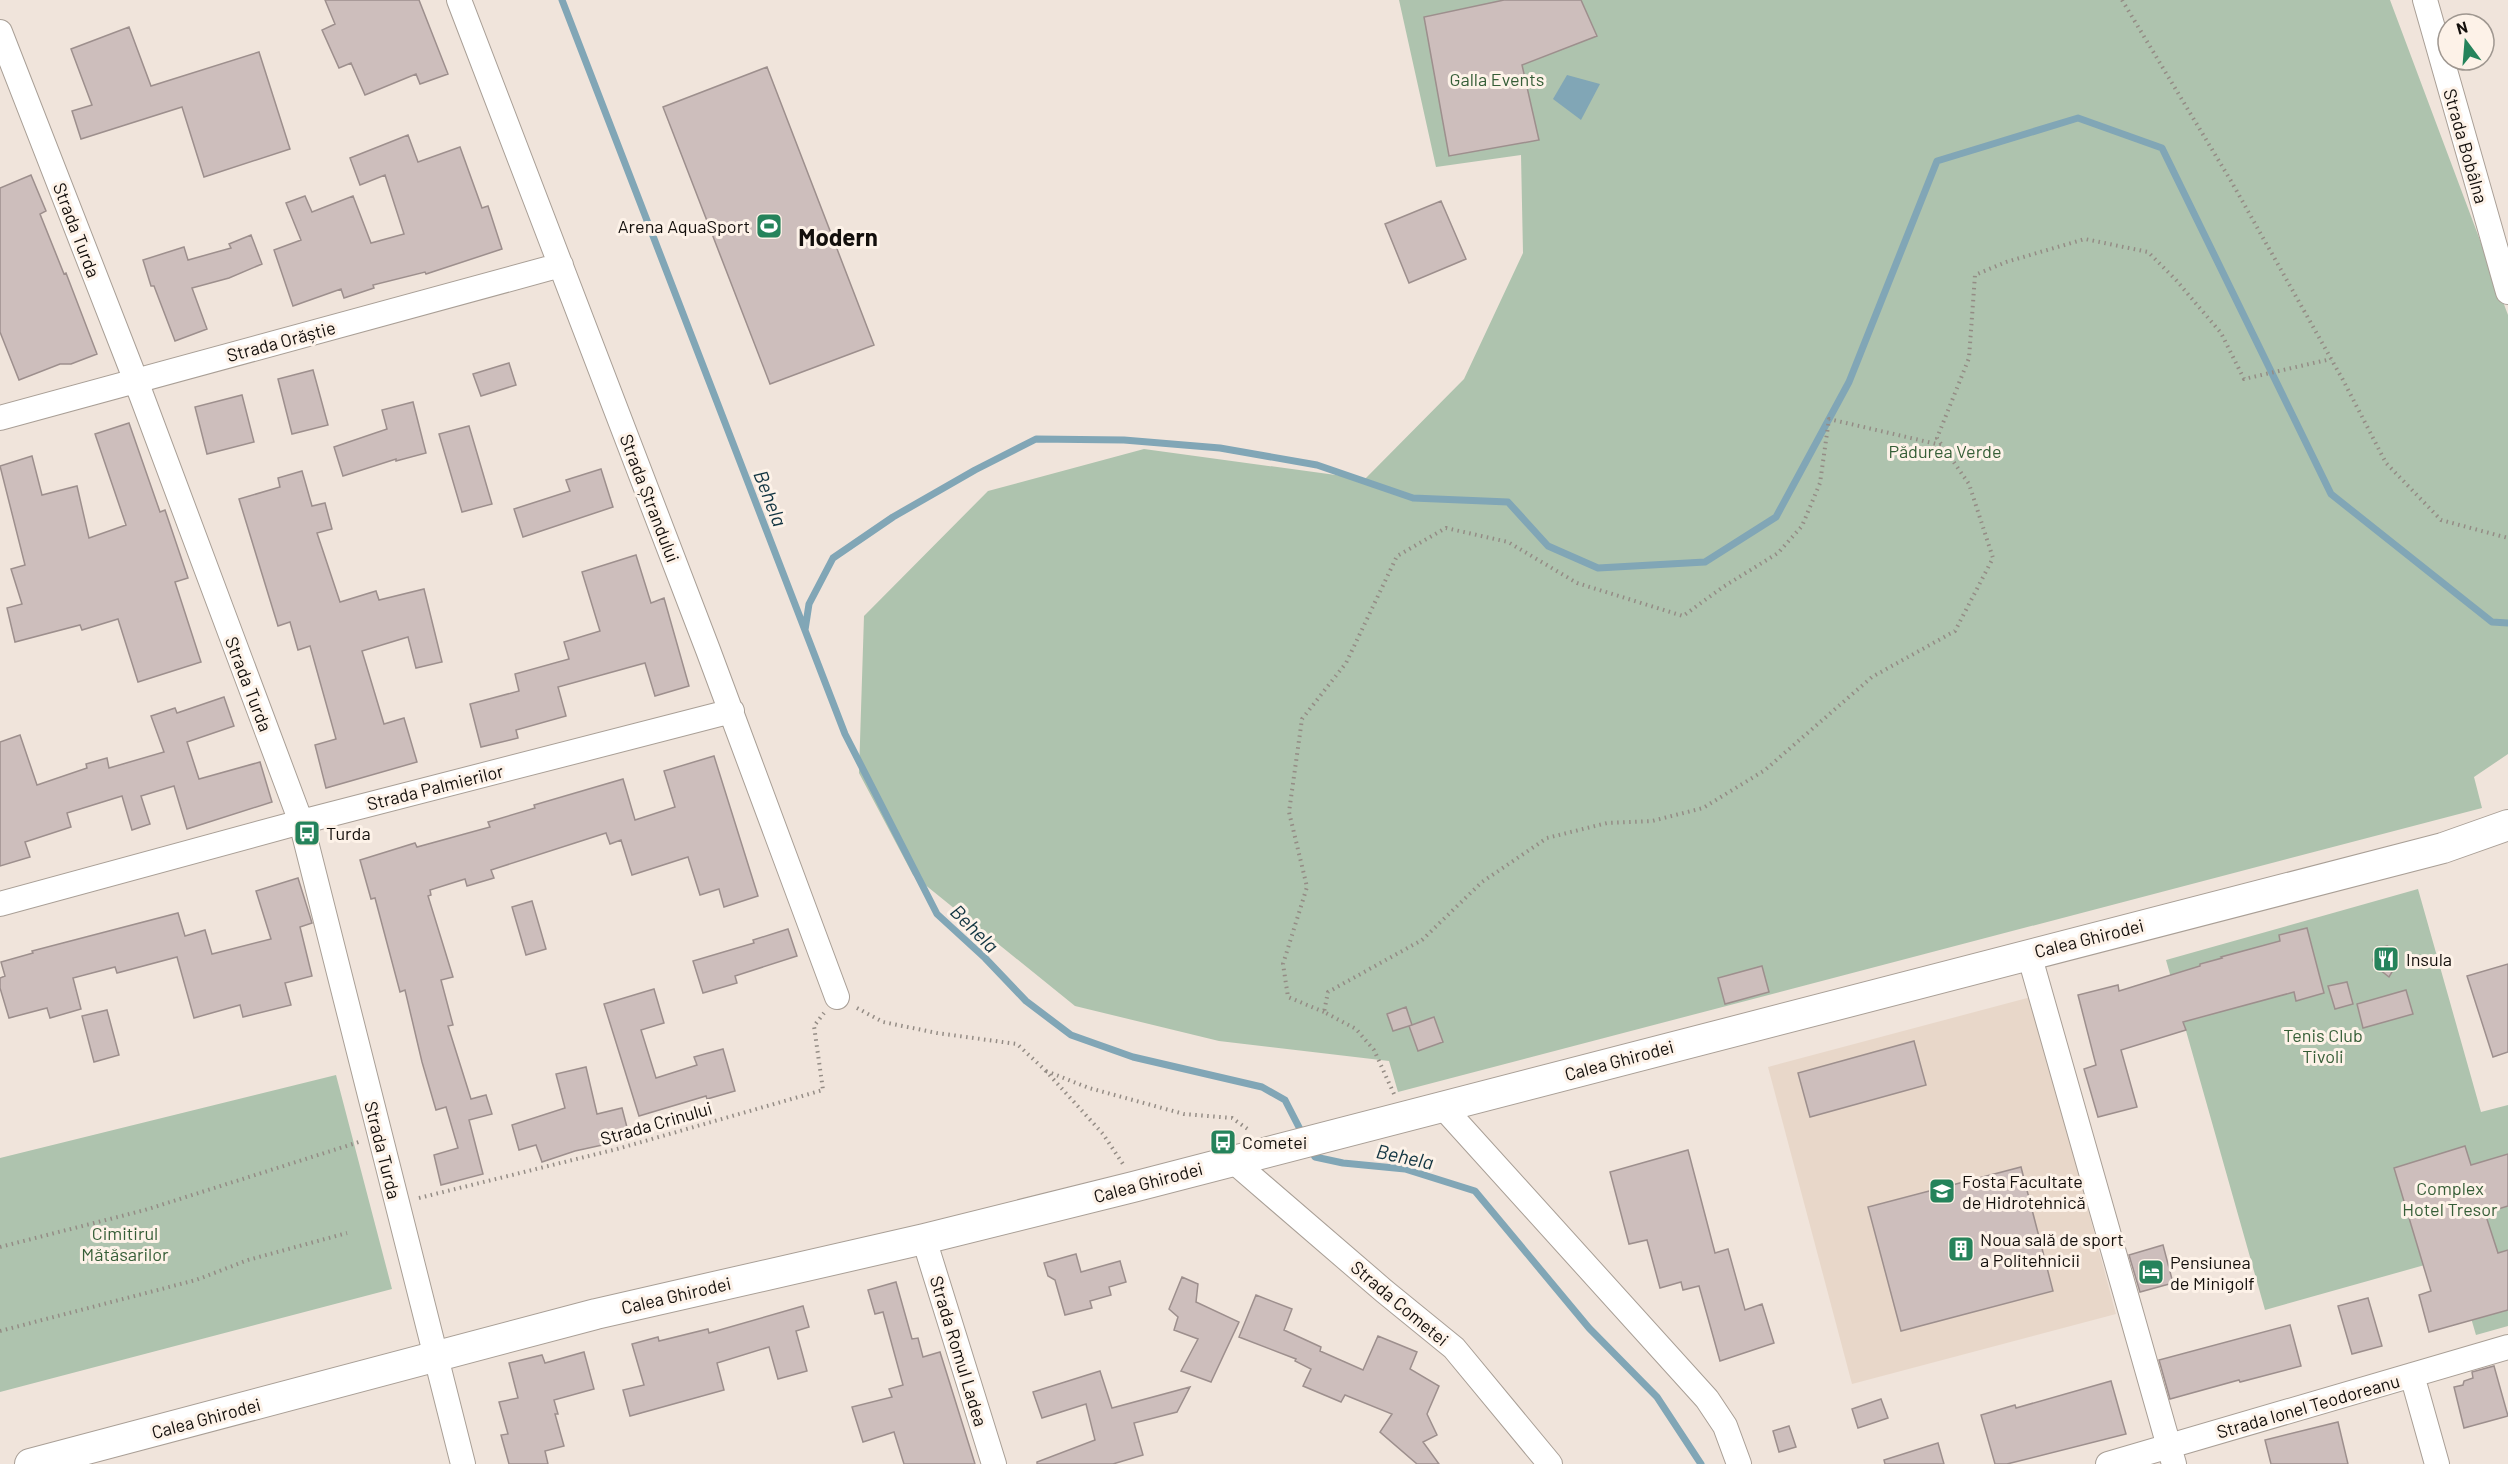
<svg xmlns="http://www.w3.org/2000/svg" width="2508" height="1464" font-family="Barlow,sans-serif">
<rect width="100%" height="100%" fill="#f0e4db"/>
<path fill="#e8d7c9" d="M2031 997 2116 1314 1852 1384 1768 1067Z"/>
<path fill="#aec3ae" d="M1399 0H2390L2508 315V754L2474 777 2482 808 1398 1092 1389 1061 1219 1041 1075 1006 913 875 859 773 864 616 988 491 1144 449 1365 479 1464 379 1523 253 1521 155 1436 167Z
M2418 889 2481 1112 2508 1105V1326L2476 1335 2453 1257 2265 1310 2166 960Z
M336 1075 392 1289 0 1392V1158Z"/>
<path fill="#81a6b6" d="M1567 75 1600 84 1581 120 1553 99Z"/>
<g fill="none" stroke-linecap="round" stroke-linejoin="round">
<path stroke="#81a6b6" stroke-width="7" d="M562 0 845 734 937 914 985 958 1026 1001 1071 1035 1133 1057 1262 1087 1285 1100 1303 1135
M805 630 809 604 833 558 893 517 975 470 1036 439 1124 440 1220 448 1317 465 1413 498 1508 502 1548 546 1598 568 1705 562 1776 517 1849 382 1937 161 2078 118 2162 148 2331 494 2492 622 2508 623
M1310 1148 1315 1157 1343 1163 1405 1169 1475 1191 1589 1328 1657 1397 1701 1464"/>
</g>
<path fill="#cdbebc" stroke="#9d8f8d" stroke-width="1.5" d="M325 0H419L448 74 420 84 416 74 365 95 351 63 339 68 322 30 335 24Z
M1504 0H1581L1597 36 1522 65 1539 140 1449 156 1424 17Z
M129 27 151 86 259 52 290 149 204 177 182 107 81 139 72 111 92 105 71 49Z
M767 67 874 345 770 384 663 107Z
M408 135 418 162 460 147 482 208 488 206 502 249 426 274 425 272 373 285 374 288 344 298 341 289 293 306 274 250 301 240 286 203 305 196 312 212 353 196 371 243 404 234 385 175 360 185 350 158Z
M31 175 46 211 40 214 64 274 66 273 97 354 71 364H60L19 380 0 332V188Z
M1441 201 1466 259 1409 283 1385 224Z
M251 235 262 264 229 278 192 288 207 329 175 341 154 286H151L143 260 184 247 188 260 231 248 229 244Z
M509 363 516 385 481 396 473 374Z
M313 370 328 425 292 434 278 379Z
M242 395 254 442 207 454 195 407Z
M413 402 426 453 396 461V459L343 476 334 447 387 429 382 410Z
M129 423 160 512 165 510 188 578 175 582 201 662 138 682 118 619 82 630 80 625 15 642 7 608 22 604 11 569 25 565 0 466 32 456 42 495 77 486 89 538 126 525 95 434Z
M469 426 492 504 462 512 439 434Z
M601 469 613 507 523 537 514 509 570 491 566 480Z
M302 471 312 506 325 503 332 529 317 533 340 602 376 591 379 600 424 589 442 662 416 668 408 637 362 651 384 724 404 718 417 762 326 788 315 745 336 739 310 646 298 650 290 622 278 626 239 499 280 487 278 478Z
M636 555 651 603 664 598 689 686 655 696 645 663 558 687 566 716 516 730 518 738 481 747 470 704 519 691 515 674 569 659 564 642 600 631 582 572Z
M224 697 234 726 187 742 199 779 260 762 272 802 187 829 174 786 141 796 150 824 132 830 122 796 67 813 71 827 25 842 30 857 0 866V742L20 735 37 785 87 768 86 764 107 758 109 768 164 752 151 716 175 708 177 713Z
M714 756 758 896 724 907 719 889 700 895 688 857 632 875 621 840 610 844 606 833 491 870 494 878 467 886 465 879 430 890 431 895 428 896 453 977 441 980 453 1025 448 1026 471 1099 486 1095 492 1114 469 1120 483 1174 441 1185 434 1155 458 1148 446 1107 436 1110 422 1062 405 990 400 992 375 898 371 899 360 860 415 843 417 847 490 827 488 822 535 808 534 805 623 779 635 820 675 807 664 771Z
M298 878 312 923 300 927 312 976 285 983 291 1005 243 1017 240 1005 194 1018 177 957 117 973 115 967 73 978 81 1009 50 1018 47 1008 9 1018 0 988V978L5 976 1 962 33 953 32 951 178 913 185 936 205 930 212 954 271 939 256 891Z
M532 901 546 949 526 955 512 907Z
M2307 928 2324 993 2296 1001 2294 992 2183 1022 2186 1030 2121 1050 2137 1107 2098 1117 2084 1069 2096 1065 2078 995 2118 985 2119 991 2200 966V964L2222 958 2221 957 2280 941 2279 935Z
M788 929 797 956 735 976 737 983 703 993 693 961 754 943 753 940Z
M2387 946 2393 949 2397 955 2398 962 2389 977 2375 966 2373 960 2375 953 2380 948Z
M2508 964V1052L2493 1057 2467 976Z
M1762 966 1769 992 1725 1004 1718 978Z
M2347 982 2353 1004 2335 1009 2328 986Z
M654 989 664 1023 641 1030 656 1078 697 1065 694 1057 723 1049 735 1091 707 1099 706 1096 639 1116 604 1004Z
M2406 990 2413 1014 2363 1028 2357 1004Z
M1406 1007 1412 1025 1393 1031 1387 1014Z
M107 1010 119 1055 94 1062 82 1016Z
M1434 1017 1443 1042 1418 1051 1409 1026Z
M1914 1041 1926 1085 1810 1117 1798 1073Z
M586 1067 597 1114 622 1108 630 1139 575 1151 542 1162 536 1145 519 1150 512 1125 565 1108 556 1074Z
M2465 1146 2471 1165 2508 1154V1206L2485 1213 2498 1253 2508 1250V1310L2429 1332 2419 1295 2431 1291 2394 1168Z
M1688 1150 1715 1253 1728 1249 1745 1310 1762 1304 1774 1343 1720 1361 1699 1286 1683 1290 1681 1282 1660 1288 1647 1240 1629 1244 1610 1172Z
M2021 1167 2053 1291 1901 1331 1868 1207Z
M2163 1245 2173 1283 2140 1292 2129 1255Z
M1076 1254 1081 1272 1120 1261 1126 1282 1109 1287 1111 1295 1090 1301 1092 1308 1065 1315 1055 1280 1048 1276 1044 1263Z
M1182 1277 1198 1284 1196 1302 1239 1322 1211 1382 1181 1371 1198 1339 1174 1330 1178 1317 1169 1309Z
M896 1282 912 1339 918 1338 923 1357 940 1352 975 1464H904L894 1432 863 1442 852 1407 892 1397 889 1389 903 1385 883 1312 875 1314 868 1290Z
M1256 1295 1292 1309 1284 1330 1321 1347 1320 1351 1363 1370 1378 1336 1417 1352 1410 1369 1439 1386 1427 1414 1437 1435 1423 1442 1439 1464H1417L1380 1432 1392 1414 1345 1395 1341 1402 1303 1386 1311 1369 1295 1361 1296 1359 1239 1337Z
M2368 1298 2382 1346 2352 1354 2338 1306Z
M803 1306 809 1327 796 1331 807 1371 778 1379 769 1347 717 1363 724 1390 630 1416 623 1390 644 1385 632 1344 658 1337 659 1341 708 1329 709 1333Z
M2290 1325 2301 1366 2240 1382 2239 1380 2170 1399 2159 1360Z
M584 1352 594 1389 554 1400 558 1414H555L564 1446 545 1451 548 1464H509L501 1435 508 1434 499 1402 518 1398 509 1363 542 1355 545 1363Z
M2494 1366 2508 1416 2464 1428 2454 1387 2463 1385 2464 1381 2473 1378 2472 1372Z
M1100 1371 1112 1408 1190 1387 1177 1412 1134 1423 1143 1455 1113 1464H1037V1462L1095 1440 1086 1404 1042 1418 1033 1392Z
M2111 1381 2126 1434 2007 1464H1995L1981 1415 2015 1405 2016 1408Z
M1881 1399 1888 1418 1858 1428 1852 1409Z
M2338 1422 2348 1464H2271L2265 1440Z
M1789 1426 1796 1447 1779 1452 1773 1431Z
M1938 1443 1944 1464H1885L1884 1460Z"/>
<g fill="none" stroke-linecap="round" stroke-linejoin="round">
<defs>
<path id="minor" d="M459 0 708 650 837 997
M2425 0 2508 292
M0 32 136 381 301 822 463 1464
M0 418 561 265
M0 904 301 822 732 711
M2029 954 2174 1464
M1442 1106 1707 1399 1725 1426 1739 1464
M1232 1160 1384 1291 1454 1348 1550 1464
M924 1239 994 1464
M2412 1375 2437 1464
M2108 1464 2508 1347"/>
<path id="tertiary" d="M30 1464 596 1314 924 1239 1133 1187 2443 848 2508 825"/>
</defs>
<use href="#minor" stroke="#a99f96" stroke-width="26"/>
<use href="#tertiary" stroke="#a99f96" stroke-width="32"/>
<path stroke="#948c85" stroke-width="4" stroke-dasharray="1.5 4.5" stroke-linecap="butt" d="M2122 0 2231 181 2343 380 2386 463 2441 520 2508 538
M857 1008 883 1022 937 1033 1017 1044 1045 1070 1103 1134 1123 1164
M1324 1012 1288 997 1283 964 1307 887 1289 812 1302 719 1346 663 1397 556 1446 528 1508 542 1577 583 1683 616 1723 587 1778 553 1802 526 1820 483 1829 419 1941 445
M1046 1071 1089 1088 1184 1114 1232 1118 1249 1130
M1394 1094 1374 1050 1356 1029 1324 1012 1328 992 1422 940 1482 882 1547 838 1607 823 1652 821 1703 808 1765 770 1872 677 1955 631 1993 558 1969 484 1937 438 1969 358 1975 275 2006 262 2085 239 2148 252 2176 280 2221 333 2244 379 2331 359
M419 1198 617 1149 823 1090 814 1026 824 1013
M0 1247 145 1210 359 1142
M0 1331 196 1280 248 1260 347 1233"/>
<use href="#minor" stroke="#fff" stroke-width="24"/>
<use href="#tertiary" stroke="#fff" stroke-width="30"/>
</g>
<defs>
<symbol id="stadium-square" viewBox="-11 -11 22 22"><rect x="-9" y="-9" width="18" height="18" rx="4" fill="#25835b" stroke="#fdf2e8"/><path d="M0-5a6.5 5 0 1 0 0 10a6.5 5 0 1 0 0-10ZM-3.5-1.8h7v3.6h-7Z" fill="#fff"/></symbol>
<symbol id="bus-square" viewBox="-11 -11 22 22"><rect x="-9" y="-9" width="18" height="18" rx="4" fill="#25835b" stroke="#fdf2e8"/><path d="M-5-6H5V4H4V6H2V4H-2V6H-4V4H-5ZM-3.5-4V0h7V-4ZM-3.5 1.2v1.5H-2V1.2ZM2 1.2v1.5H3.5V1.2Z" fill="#fff"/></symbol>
<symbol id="restaurant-square" viewBox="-11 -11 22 22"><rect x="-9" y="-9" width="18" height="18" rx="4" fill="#25835b" stroke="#fdf2e8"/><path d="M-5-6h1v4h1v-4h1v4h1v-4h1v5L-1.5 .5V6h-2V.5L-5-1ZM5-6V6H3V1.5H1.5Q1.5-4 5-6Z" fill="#fff"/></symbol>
<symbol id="university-square" viewBox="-11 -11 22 22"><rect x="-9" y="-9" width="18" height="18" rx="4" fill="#25835b" stroke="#fdf2e8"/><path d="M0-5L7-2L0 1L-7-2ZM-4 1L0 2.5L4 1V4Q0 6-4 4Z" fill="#fff"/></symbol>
<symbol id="building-square" viewBox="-11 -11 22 22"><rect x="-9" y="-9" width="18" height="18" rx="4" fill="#25835b" stroke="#fdf2e8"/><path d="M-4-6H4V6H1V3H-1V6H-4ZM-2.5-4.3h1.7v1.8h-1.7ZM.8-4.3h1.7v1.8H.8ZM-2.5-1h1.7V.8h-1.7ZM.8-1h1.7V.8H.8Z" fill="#fff"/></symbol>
<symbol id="hotel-square" viewBox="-11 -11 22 22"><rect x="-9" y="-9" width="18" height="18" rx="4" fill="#25835b" stroke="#fdf2e8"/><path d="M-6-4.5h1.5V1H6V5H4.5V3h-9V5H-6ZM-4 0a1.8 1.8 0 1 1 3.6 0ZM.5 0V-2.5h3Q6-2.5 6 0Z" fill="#fff"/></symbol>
</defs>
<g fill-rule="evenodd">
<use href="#stadium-square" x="754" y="211" width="30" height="30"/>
<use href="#bus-square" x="292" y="818" width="30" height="30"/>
<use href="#restaurant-square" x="2371" y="944" width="30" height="30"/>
<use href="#bus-square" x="1208" y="1127" width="30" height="30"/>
<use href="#university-square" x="1927" y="1176" width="30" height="30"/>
<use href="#building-square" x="1946" y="1234" width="30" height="30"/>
<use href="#hotel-square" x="2136" y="1257" width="30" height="30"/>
</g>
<g text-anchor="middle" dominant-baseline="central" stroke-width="6" stroke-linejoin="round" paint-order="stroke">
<g font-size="18" fill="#365e37" stroke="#fdf2e8">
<text x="1497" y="79">Galla Events</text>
<text x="1945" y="451">Pădurea Verde</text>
<text x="2323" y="1035">Tenis Club<tspan x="2323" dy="21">Tivoli</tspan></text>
<text x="2450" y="1188">Complex<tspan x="2450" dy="21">Hotel Tresor</tspan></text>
<text x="125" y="1233">Cimitirul<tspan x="125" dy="21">Mătăsarilor</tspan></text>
</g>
<g font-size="18" fill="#130f0c" stroke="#fdf2e8">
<text transform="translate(2466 146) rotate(74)">Strada Bobâlna</text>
<text transform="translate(77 230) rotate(69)">Strada Turda</text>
<text transform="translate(281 341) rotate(-15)">Strada Orăștie</text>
<text transform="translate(650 498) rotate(69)">Strada Ștrandului</text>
<text transform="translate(249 684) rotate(69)">Strada Turda</text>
<text transform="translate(435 787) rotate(-14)">Strada Palmierilor</text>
<text transform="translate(2089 938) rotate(-14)">Calea Ghirodei</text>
<text transform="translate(1619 1060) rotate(-15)">Calea Ghirodei</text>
<text transform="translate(656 1123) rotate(-16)">Strada Crinului</text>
<text transform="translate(383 1150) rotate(76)">Strada Turda</text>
<text transform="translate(1148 1182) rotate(-15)">Calea Ghirodei</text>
<text transform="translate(676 1295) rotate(-13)">Calea Ghirodei</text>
<text transform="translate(1400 1303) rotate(40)">Strada Cometei</text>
<text transform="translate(959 1351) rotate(73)">Strada Romul Ladea</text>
<text transform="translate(2308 1406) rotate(-16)">Strada Ionel Teodoreanu</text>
<text transform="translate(206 1418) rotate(-15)">Calea Ghirodei</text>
</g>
<g font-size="18" fill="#130f0c" stroke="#fdf2e8" text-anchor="start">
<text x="750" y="226" text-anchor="end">Arena AquaSport</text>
<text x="326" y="833">Turda</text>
<text x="2406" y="959">Insula</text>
<text x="1242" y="1142">Cometei</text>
<text x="1962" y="1181">Fosta Facultate<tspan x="1962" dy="21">de Hidrotehnică</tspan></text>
<text x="1980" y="1239">Noua sală de sport<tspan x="1980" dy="21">a Politehnicii</tspan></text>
<text x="2170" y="1262">Pensiunea<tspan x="2170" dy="21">de Minigolf</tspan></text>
</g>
<g font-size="20" font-style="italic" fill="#113441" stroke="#fdf2e8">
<text transform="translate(771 498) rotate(69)">Behela</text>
<text transform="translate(975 928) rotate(45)">Behela</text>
<text transform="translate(1405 1156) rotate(12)">Behela</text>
</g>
<g font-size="24" font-weight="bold" fill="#130f0c" stroke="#fdf2e8">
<text x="838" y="236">Modern</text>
</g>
</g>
<g transform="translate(2466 42) rotate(344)"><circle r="28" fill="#fdf2e8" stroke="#9f9790" stroke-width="1.5"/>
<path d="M0-4.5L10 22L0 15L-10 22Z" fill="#25835b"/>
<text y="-9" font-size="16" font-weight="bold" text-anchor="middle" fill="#130f0c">N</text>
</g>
</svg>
